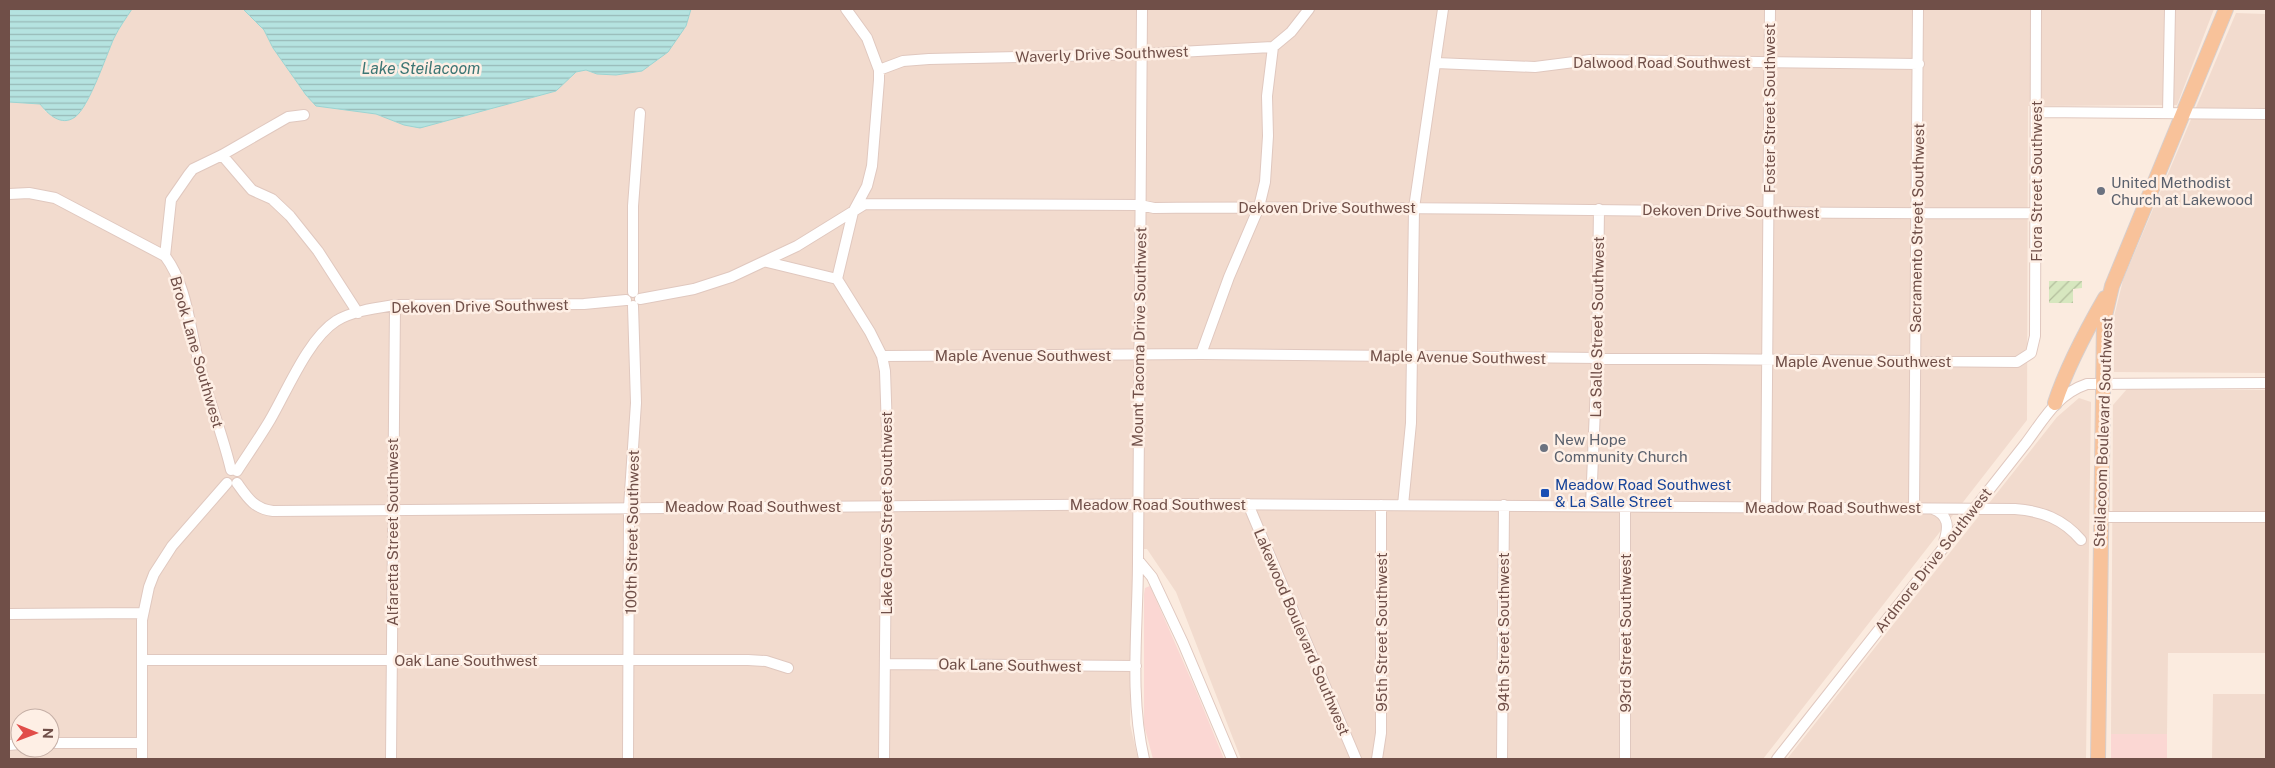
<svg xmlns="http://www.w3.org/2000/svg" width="2275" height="768" font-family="'Public Sans',sans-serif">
<defs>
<pattern id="garden-furrows" width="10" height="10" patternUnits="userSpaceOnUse" patternTransform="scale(1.25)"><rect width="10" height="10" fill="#d7e7bf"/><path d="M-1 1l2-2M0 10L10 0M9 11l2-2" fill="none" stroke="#b3be9d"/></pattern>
<pattern id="water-rules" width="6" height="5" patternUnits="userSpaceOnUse" patternTransform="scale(1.25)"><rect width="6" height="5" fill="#b5e3e0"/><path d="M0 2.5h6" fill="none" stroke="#98bab8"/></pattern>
</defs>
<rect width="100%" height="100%" fill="#fbebdf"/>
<path fill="#f2dbce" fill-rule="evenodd" d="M132 9H243L264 30 273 48 306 95 316 106 376 114 404 125 569 78 576 72 586 70 597 74 616 75 642 71 686 26 691 9H2214L2177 105 2028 106 2027 420 1763 759H1241L1176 592 1147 549H1133L1130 724 1138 759H9V102L40 104 46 112 86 104 115 36ZM20 718H50V748H20Z
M2236 13 2266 14V373L2114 372V317L2123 280Z
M2127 389 2266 390V653H2168L2167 734H2111L2113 405Z
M2079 398 2091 402 2086 759H1787L2057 417Z
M2213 694H2266V759H2212Z"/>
<path fill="#fbd7d3" d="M1150 586 1197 693 1224 759H1153L1144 725V594L1145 588Z
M2111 734H2167V759H2111Z"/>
<path fill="url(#garden-furrows)" d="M2049 281H2082V288L2073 289V303H2049Z"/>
<path fill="url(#water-rules)" stroke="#9cd4d2" d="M9 9H132C126 18 119 28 114 38 106 56 89 107 75 117 61 127 48 114 40 104L9 102Z
M243 9H691L686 26 668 52 642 71 616 75 597 74 586 70 576 72 556 91 420 128 404 125 376 114 316 106 306 95 273 48 264 30Z"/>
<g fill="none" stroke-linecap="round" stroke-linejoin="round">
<defs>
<path id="minor" d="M846 9 867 38 879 70V80L872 166 867 186 853 212 837 279 870 332 882 356 885 371 887 430 884 759
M1142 9C1142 192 1138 376 1138 560 1138 626 1129 694 1144 759
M1436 63 1535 67 1590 60 1919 64
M879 70 903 61 929 59 1142 54 1273 47 1291 32 1309 9
M2036 112 2266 114
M2168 113 2170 9
M222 155 252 190 272 199 290 216 318 251 358 313
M9 194 29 193 55 198 165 256C186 284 189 322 197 355 206 394 222 431 231 470
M165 256 171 200 189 174 193 169 222 155 288 117 304 115
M767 262 837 279
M633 292V206L640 113
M640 299 694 289 731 277 797 246 865 204 1140 205 1154 208C1448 205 1742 215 2035 213
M1201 354 1229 277 1259 207 1265 182 1268 136 1267 96 1273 47
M882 356 1201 354 2017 362 2031 353 2035 336 2036 9
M237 471C248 454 260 437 270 420 287 391 308 339 336 321 352 311 376 308 395 305L584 304 626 300
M237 483C247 497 254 509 273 511L1185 504 2015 509C2042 511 2063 519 2081 540
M1248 504 1356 759
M1403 505 1411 423 1414 208 1443 9
M1591 506 1597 359 1599 209
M1766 507 1770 9
M1914 508 1918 9
M1933 509C1949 515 1949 527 1944 542
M2100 517H2266
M1138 560 1152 577 1183 643 1232 759
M9 614 143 613
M142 660H748L766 661 788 668
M885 664 1136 666
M50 743H142
M9 745 20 744
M142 759V620L149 587 154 574 172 546 227 483
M391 759 395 305
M628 759 629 507 636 403 633 306
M1377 759 1381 733V505
M1502 759 1504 505
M1625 759V506
M1777 759 2026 443C2044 419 2057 394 2087 384L2266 383"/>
<path id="major" d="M2055 403C2067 366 2086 331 2105 298
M2098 759 2104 320 2112 286 2226 9"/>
</defs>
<use href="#minor" stroke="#e0c8bf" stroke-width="12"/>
<use href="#major" stroke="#d7cecc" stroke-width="16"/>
<use href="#minor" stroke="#fff" stroke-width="10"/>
<use href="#major" stroke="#f8c29a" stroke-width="14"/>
</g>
<g fill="#6b7280" stroke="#feefe5" stroke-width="2">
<circle cx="2101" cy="191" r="5"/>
<circle cx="1544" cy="448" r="5"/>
</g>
<rect fill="#1a4fb4" stroke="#feefe5" stroke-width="2" x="1540" y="488" width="10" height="10" rx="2.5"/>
<g text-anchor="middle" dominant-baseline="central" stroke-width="5" stroke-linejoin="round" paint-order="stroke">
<g font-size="15" fill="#704f48" stroke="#feefe5">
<text transform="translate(1102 54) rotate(-2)">Waverly Drive Southwest</text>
<text x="1662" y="62">Dalwood Road Southwest</text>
<text transform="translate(1769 108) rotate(-90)">Foster Street Southwest</text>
<text transform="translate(2036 181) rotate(-90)">Flora Street Southwest</text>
<text x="1327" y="207">Dekoven Drive Southwest</text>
<text transform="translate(1731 211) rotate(1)">Dekoven Drive Southwest</text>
<text transform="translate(1917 228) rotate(-89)">Sacramento Street Southwest</text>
<text transform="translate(480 306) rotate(-1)">Dekoven Drive Southwest</text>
<text transform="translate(1597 327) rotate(-89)">La Salle Street Southwest</text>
<text transform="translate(1139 337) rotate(-89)">Mount Tacoma Drive Southwest</text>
<text transform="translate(197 352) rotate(74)">Brook Lane Southwest</text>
<text x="1023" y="355">Maple Avenue Southwest</text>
<text transform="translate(1458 357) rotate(1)">Maple Avenue Southwest</text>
<text x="1863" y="361">Maple Avenue Southwest</text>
<text transform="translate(2103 432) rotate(-88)">Steilacoom Boulevard Southwest</text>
<text x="1158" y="504">Meadow Road Southwest</text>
<text x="753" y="506">Meadow Road Southwest</text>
<text x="1833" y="507">Meadow Road Southwest</text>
<text transform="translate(886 513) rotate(-90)">Lake Grove Street Southwest</text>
<text transform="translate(392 532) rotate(-90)">Alfaretta Street Southwest</text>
<text transform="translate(632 532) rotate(-89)">100th Street Southwest</text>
<text transform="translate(1933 560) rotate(-52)">Ardmore Drive Southwest</text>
<text transform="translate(1302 632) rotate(67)">Lakewood Boulevard Southwest</text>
<text transform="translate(1381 632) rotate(-90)">95th Street Southwest</text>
<text transform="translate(1503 632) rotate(-90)">94th Street Southwest</text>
<text transform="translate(1625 633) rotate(-90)">93rd Street Southwest</text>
<text x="466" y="660">Oak Lane Southwest</text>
<text transform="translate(1010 665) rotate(1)">Oak Lane Southwest</text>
</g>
<g font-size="15" fill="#5b616d" stroke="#feefe5" text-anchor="start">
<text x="2111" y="182">United Methodist<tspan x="2111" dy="17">Church at Lakewood</tspan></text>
<text x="1554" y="439">New Hope<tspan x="1554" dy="17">Community Church</tspan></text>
</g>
<g font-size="15" fill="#164399" stroke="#feefe5" text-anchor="start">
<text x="1555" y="484">Meadow Road Southwest<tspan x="1555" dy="17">&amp; La Salle Street</tspan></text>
</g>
<g font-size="16" font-style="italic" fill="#3d7674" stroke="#feefe5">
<text x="421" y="68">Lake Steilacoom</text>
</g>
</g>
<rect width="2275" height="768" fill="none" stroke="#704f48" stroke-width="20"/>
<g transform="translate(35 733) rotate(91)"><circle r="24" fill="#feefe5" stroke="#c5afa6"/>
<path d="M0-4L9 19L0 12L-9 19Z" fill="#e14d49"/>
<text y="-8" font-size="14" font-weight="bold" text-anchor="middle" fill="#704f48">N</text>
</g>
</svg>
